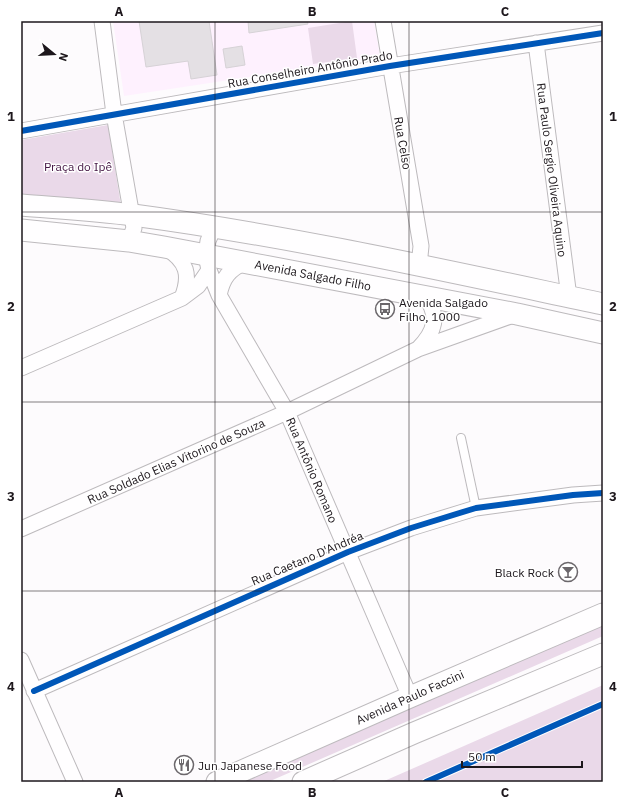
<svg xmlns="http://www.w3.org/2000/svg" width="624" height="803" font-family="'IBM Plex Sans',sans-serif">
<rect width="100%" height="100%" fill="#fdfbfd"/>
<path fill="#fef1fe" d="M113 21H374L380 57 124 96Z"/>
<path fill="#ead9e9" d="M352 21 357 58 313 64 308 28Z
M108 125 121 206 21 197V140Z
M603 622V636L268 782H232Z
M603 685V782H382Z"/>
<path fill="#e4e0e4" stroke="#d6d2d6" d="M139 21H209L217 75 191 79 188 61 146 67Z
M248 21H307L308 24 249 33Z
M242 46 245 65 226 68 223 49Z"/>
<g fill="none" stroke-linecap="round" stroke-linejoin="round">
<defs>
<path id="lane" d="M461 438 476 508"/>
<path id="street" d="M102 21 114 114 134 228 129 241
M383 21 421 246 420 256 417 264
M536 43 569 297
M21 131 390 66 603 33
M214 227 208 241 206 255 209 270 219 295 287 412 410 697
M166 248C187 261 191 275 182 298
M219 295C223 277 229 270 245 262
M418 349C435 332 440 316 425 296
M21 368 182 298 198 286 209 270
M21 529 287 412 418 349 516 314
M21 660 75 782
M34 691 348 552 411 528 476 508 573 495 603 493"/>
<path id="secondary" d="M21 205C58 208 96 210 133 215 291 236 447 271 603 304
M21 230 129 241 164 247 517 314 603 333
M217 782 410 697 603 614
M303 782 414 733 603 654"/>
</defs>
<use href="#lane" stroke="#bdbabd" stroke-width="10"/>
<use href="#street" stroke="#bdbabd" stroke-width="17"/>
<use href="#secondary" stroke="#bdbabd" stroke-width="23"/>
<use href="#lane" stroke="#fffeff" stroke-width="8"/>
<use href="#street" stroke="#fffeff" stroke-width="15"/>
<use href="#secondary" stroke="#fffeff" stroke-width="21"/>
<defs>
<path id="cycleway" d="M21 131 390 66 603 33
M34 691 348 552 411 528 476 508 573 495 603 493
M426 782 603 704"/>
</defs>
<use href="#cycleway" stroke="#fff" stroke-width="8"/>
<use href="#cycleway" stroke="#0057b8" stroke-width="6"/>
</g>
<path fill="none" stroke="#1d171c" stroke-width="1" stroke-opacity="0.55" d="M215 21V782M409 21V782M21 212H603M21 402H603M21 591H603"/>
<defs>
<symbol id="bus-ring" viewBox="-11 -11 22 22"><circle r="9.5" fill="#fff" stroke="#6b676b" stroke-width="1.5"/><path d="M-5-6H5V4H4V6H2V4H-2V6H-4V4H-5ZM-3.5-4V0h7V-4ZM-3.5 1.2v1.5H-2V1.2ZM2 1.2v1.5H3.5V1.2Z" fill="#6b676b"/></symbol>
<symbol id="bar-ring" viewBox="-11 -11 22 22"><circle r="9.5" fill="#fff" stroke="#6b676b" stroke-width="1.5"/><path d="M-6-5H6L.8 .8V4.5H3.5V6h-7V4.5H-.8V.8Z" fill="#6b676b"/></symbol>
<symbol id="restaurant-ring" viewBox="-11 -11 22 22"><circle r="9.5" fill="#fff" stroke="#6b676b" stroke-width="1.5"/><path d="M-5-6h1v4h1v-4h1v4h1v-4h1v5L-1.5 .5V6h-2V.5L-5-1ZM5-6V6H3V1.5H1.5Q1.5-4 5-6Z" fill="#6b676b"/></symbol>
</defs>
<g fill-rule="evenodd">
<use href="#bus-ring" x="374" y="298" width="22" height="22"/>
<use href="#bar-ring" x="557" y="561" width="22" height="22"/>
<use href="#restaurant-ring" x="173" y="754" width="22" height="22"/>
</g>
<g text-anchor="middle" dominant-baseline="central" stroke-width="3" stroke-linejoin="round" paint-order="stroke">
<g font-size="12" fill="#1d171c" stroke="#fff">
<text transform="translate(310 69) rotate(-10)">Rua Conselheiro Antônio Prado</text>
<text transform="translate(403 143) rotate(80)">Rua Celso</text>
<text transform="translate(552 170) rotate(83)">Rua Paulo Sergio Oliveira Aquino</text>
<text transform="translate(313 275) rotate(11)">Avenida Salgado Filho</text>
<text transform="translate(176 461) rotate(-24)">Rua Soldado Elias Vitorino de Souza</text>
<text transform="translate(312 470) rotate(67)">Rua Antônio Romano</text>
<text transform="translate(307 558) rotate(-23)">Rua Caetano D'Andréa</text>
<text transform="translate(410 697) rotate(-24)">Avenida Paulo Faccini</text>
</g>
<g font-size="12" fill="#431543" stroke="#fff">
<text x="78" y="166">Praça do Ipê</text>
</g>
<g font-size="12" fill="#1d171c" stroke="#fff" text-anchor="start">
<text x="399" y="302">Avenida Salgado<tspan x="399" dy="14">Filho, 1000</tspan></text>
<text x="554" y="572" text-anchor="end">Black Rock</text>
<text x="198" y="765">Jun Japanese Food</text>
</g>
</g>
<rect width="624" height="803" fill="none" stroke="#ffffff" stroke-width="44"/>
<g transform="translate(54 54) rotate(108)" stroke="#ffffff" stroke-width="3" paint-order="stroke">
<path d="M0-3L7 15L0 10L-7 15Z" fill="#1d171c"/>
<text y="-6" font-size="11" font-weight="bold" text-anchor="middle" fill="#1d171c">N</text>
</g>
<path d="M462 761v6h120v-6" fill="none" stroke="#1d171c" stroke-width="2"/>
<text x="468" y="761" font-size="12" fill="#1d171c" stroke="#ffffff" stroke-width="3" paint-order="stroke">50 m</text>
<rect x="22" y="22" width="580" height="759" fill="none" stroke="#1d171c" stroke-width="1.5"/>
<g font-size="13" text-anchor="middle" font-weight="bold" fill="#1d171c">
<text x="119" y="16">A</text>
<text x="312" y="16">B</text>
<text x="505" y="16">C</text>
<text x="11" y="121">1</text>
<text x="613" y="121">1</text>
<text x="11" y="311">2</text>
<text x="613" y="311">2</text>
<text x="11" y="501">3</text>
<text x="613" y="501">3</text>
<text x="11" y="691">4</text>
<text x="613" y="691">4</text>
<text x="119" y="797">A</text>
<text x="312" y="797">B</text>
<text x="505" y="797">C</text>
</g>
</svg>
